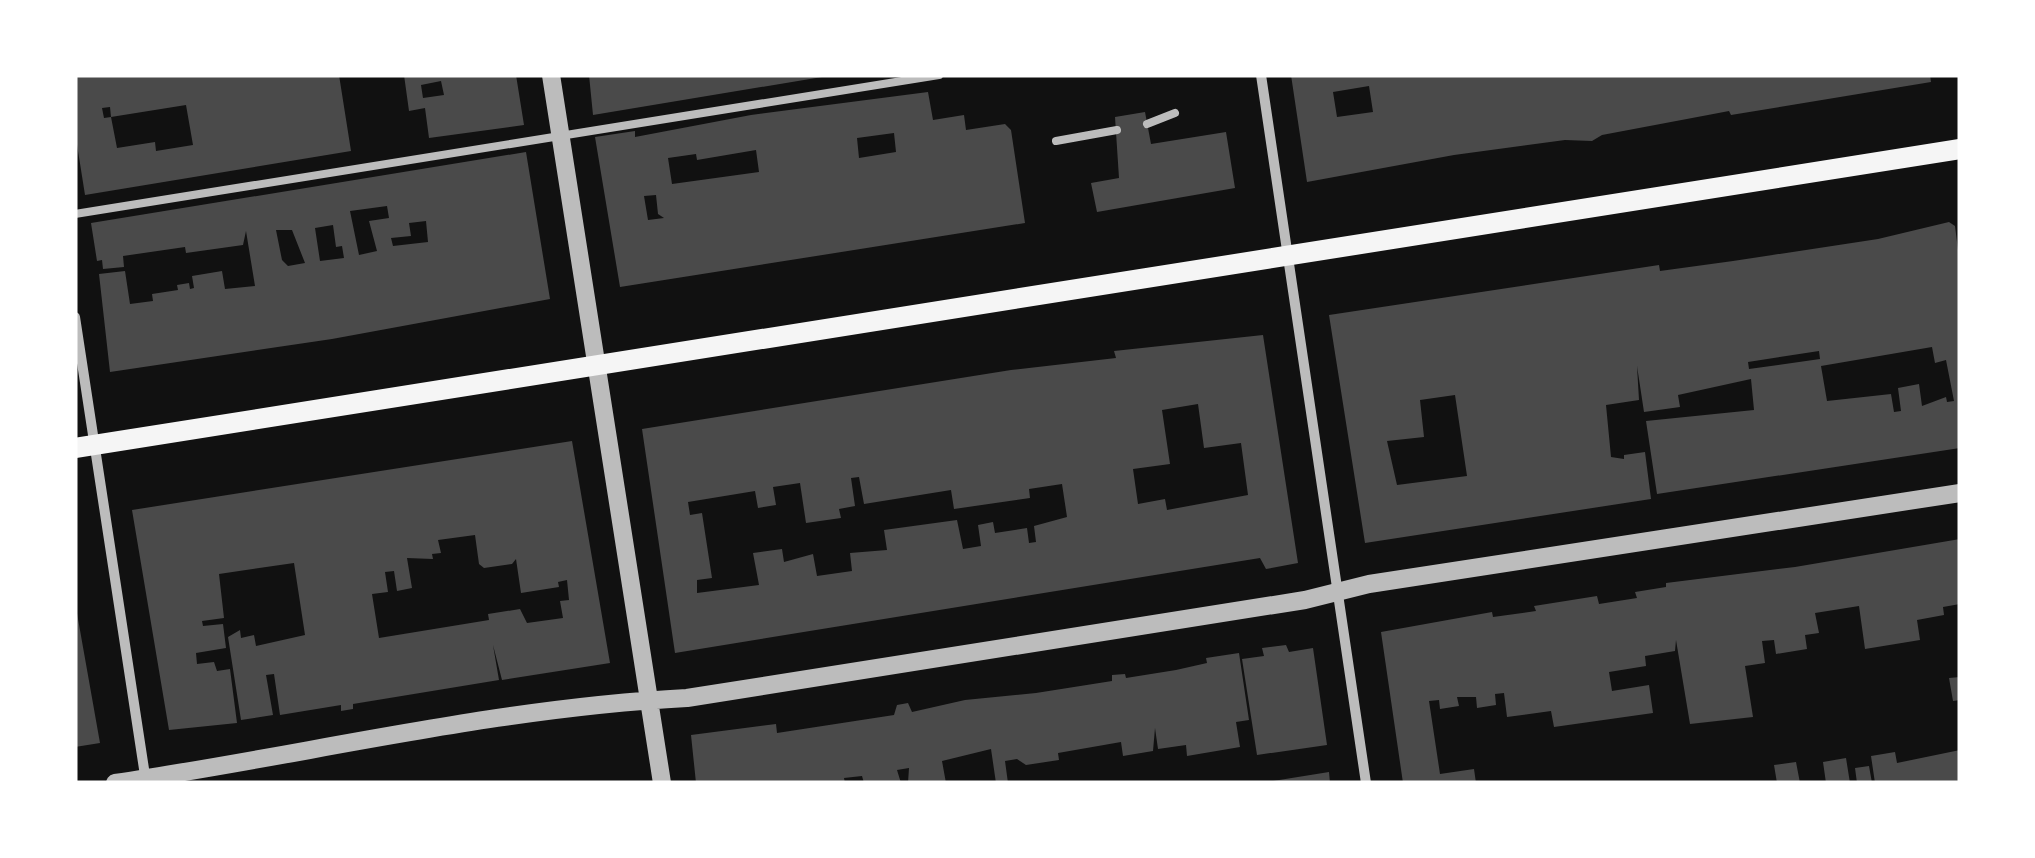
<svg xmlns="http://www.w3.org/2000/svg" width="2035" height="858" font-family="Karla,sans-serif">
<rect width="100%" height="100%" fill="#111"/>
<path fill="#4a4a4a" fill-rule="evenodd" d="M75 75H339L351 151 85 195 75 132ZM186 105 193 145 156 151 155 142 117 148 111 117 104 118 102 108 110 107 111 117Z
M404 75H516L524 125 429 138 425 108 409 111ZM441 81 444 95 423 98 421 85Z
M589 75H822V77L593 115Z
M1291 75H1930L1931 82 1731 115 1729 111 1708 115 1602 135 1592 141 1565 140 1454 155 1307 182ZM1369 86 1373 112 1337 117 1333 92Z
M928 92 933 120 964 115 966 130 1005 124 1011 130 1025 223 620 287 595 137 635 131V137L751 115ZM894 133 896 152 859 158 857 138ZM756 150 759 172 672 184 668 158 696 154 697 160ZM656 195 658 214 664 218 648 220 644 196Z
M1145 112 1151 144 1226 132 1235 188 1097 212 1091 183 1119 178 1115 117Z
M526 152 550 299 332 339 110 372 99 274 125 271 130 304 153 301 152 294 178 290 177 285 189 283 190 289 194 288 192 276 222 271 225 289 255 286 246 231 243 245 186 253 185 247 123 256 124 267 103 269 102 260 97 261 91 223ZM387 206 389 218 369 221 377 251 359 255 350 211ZM426 221 428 242 393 246 391 238 411 236 409 223ZM333 225 336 247 342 246 344 258 320 261 315 228ZM276 230H292L305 263 288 266 282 260Z
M1949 222 1955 226 1960 266V448L1657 494 1646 421 1754 410 1751 379 1678 395 1680 407 1644 412 1637 366 1639 400 1606 405 1611 457 1624 459V455L1645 452 1651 499 1365 543 1329 315 1659 265 1660 271 1733 261 1878 239ZM1932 347 1935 363 1946 360 1954 401 1947 402 1946 397 1922 406 1919 384 1898 388 1901 411 1894 412 1891 394 1827 401 1821 366ZM1819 351 1820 359 1749 369 1748 362ZM1455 395 1467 476 1397 485 1387 441 1424 437 1420 400Z
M1263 335 1298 563 1266 569 1260 558 675 653 642 429 1011 370 1116 358 1114 351ZM1198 404 1204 448 1241 443 1248 495 1167 510 1165 499 1138 504 1133 469 1170 464 1162 410ZM859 477 864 504 951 490 954 509 1030 498 1029 489 1062 484 1067 517 1034 526 1036 542 1029 543 1027 528 995 533 993 522 978 525 981 546 963 549 957 520 884 530 887 550 850 553 852 571 817 576 813 554 784 562 782 549 753 553 759 585 697 593V580L712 578 702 513 690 515 688 502 755 491 758 508 776 505 773 487 800 483 806 523 841 518 839 509 855 506 851 478Z
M572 441 610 663 502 680 493 645 499 680 353 704V709L341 711V705L280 715 274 674 266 675 273 715 241 720 228 637 240 630 241 638 254 635 256 646 305 635 294 563 219 574 224 618 202 621 203 626 223 624 226 648 196 653 197 664 214 662 217 671 230 669 237 723 169 730 132 510ZM475 535 479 564 484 568 512 564 516 559 521 593 559 587 558 582 567 580 569 600 560 601 563 618 527 623 520 609 488 614 489 620 379 638 372 594 388 592 385 572 394 571 397 591 412 588 407 558 433 559 432 554 441 553 438 540Z
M1960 539V604L1943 607 1944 615 1917 620 1920 640 1865 649 1859 606 1815 613 1819 633 1805 635 1807 649 1776 654 1774 640 1762 641 1765 663 1745 666 1753 717 1690 724 1676 640 1675 651 1645 656 1646 666 1609 672 1612 691 1649 685 1653 713 1554 727 1551 711 1507 717 1504 693 1495 694 1496 705 1477 708 1476 697H1457L1459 706 1440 709 1439 700 1429 701 1440 774 1474 769 1476 783H1403L1381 632 1492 612 1493 617 1536 611 1534 606 1597 596 1599 604 1637 598 1635 592 1666 587V583L1795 567Z
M75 602 100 743 75 747Z
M1286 645 1289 652 1313 648 1327 745 1257 755 1242 659 1264 656 1262 648Z
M1239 653 1249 720 1236 722 1240 747 1187 756 1186 745 1158 749 1155 728 1153 751 1123 756 1121 742 1058 753 1059 760 1026 765 1017 759 1005 761 1008 783H996L991 749 942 761 946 783H908L909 768 897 770 901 783H864L862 776 844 778 845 783H696L691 735 776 724 777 733 894 715 897 705 908 703 912 712 965 700 1036 693 1112 681V675L1125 674 1126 678 1176 670 1207 663 1206 658Z
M1960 677V700L1953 701 1949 678Z
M1960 750V783H1875L1871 756 1895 752 1897 763Z
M1846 758 1850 783H1826L1823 762Z
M1796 762 1800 783H1777L1774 765Z
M1869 766 1872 783H1857L1855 768Z
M1329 772 1330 783H1274L1273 781Z"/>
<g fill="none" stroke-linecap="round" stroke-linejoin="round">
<path stroke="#bcbcbc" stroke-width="8" d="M1147 124 1175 113
M1056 141 1117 130
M75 214 939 75"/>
<path stroke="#bcbcbc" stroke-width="10" d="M1261 75 1366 783
M75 317 146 782"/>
<path stroke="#bcbcbc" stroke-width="18" d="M551 75 662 783
M115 783C306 755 494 708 687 698L1305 600 1369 584 1960 493"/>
<path stroke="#f5f5f5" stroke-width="20" d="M75 448 1960 149"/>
</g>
<rect width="2035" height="858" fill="none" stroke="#ffffff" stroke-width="155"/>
</svg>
